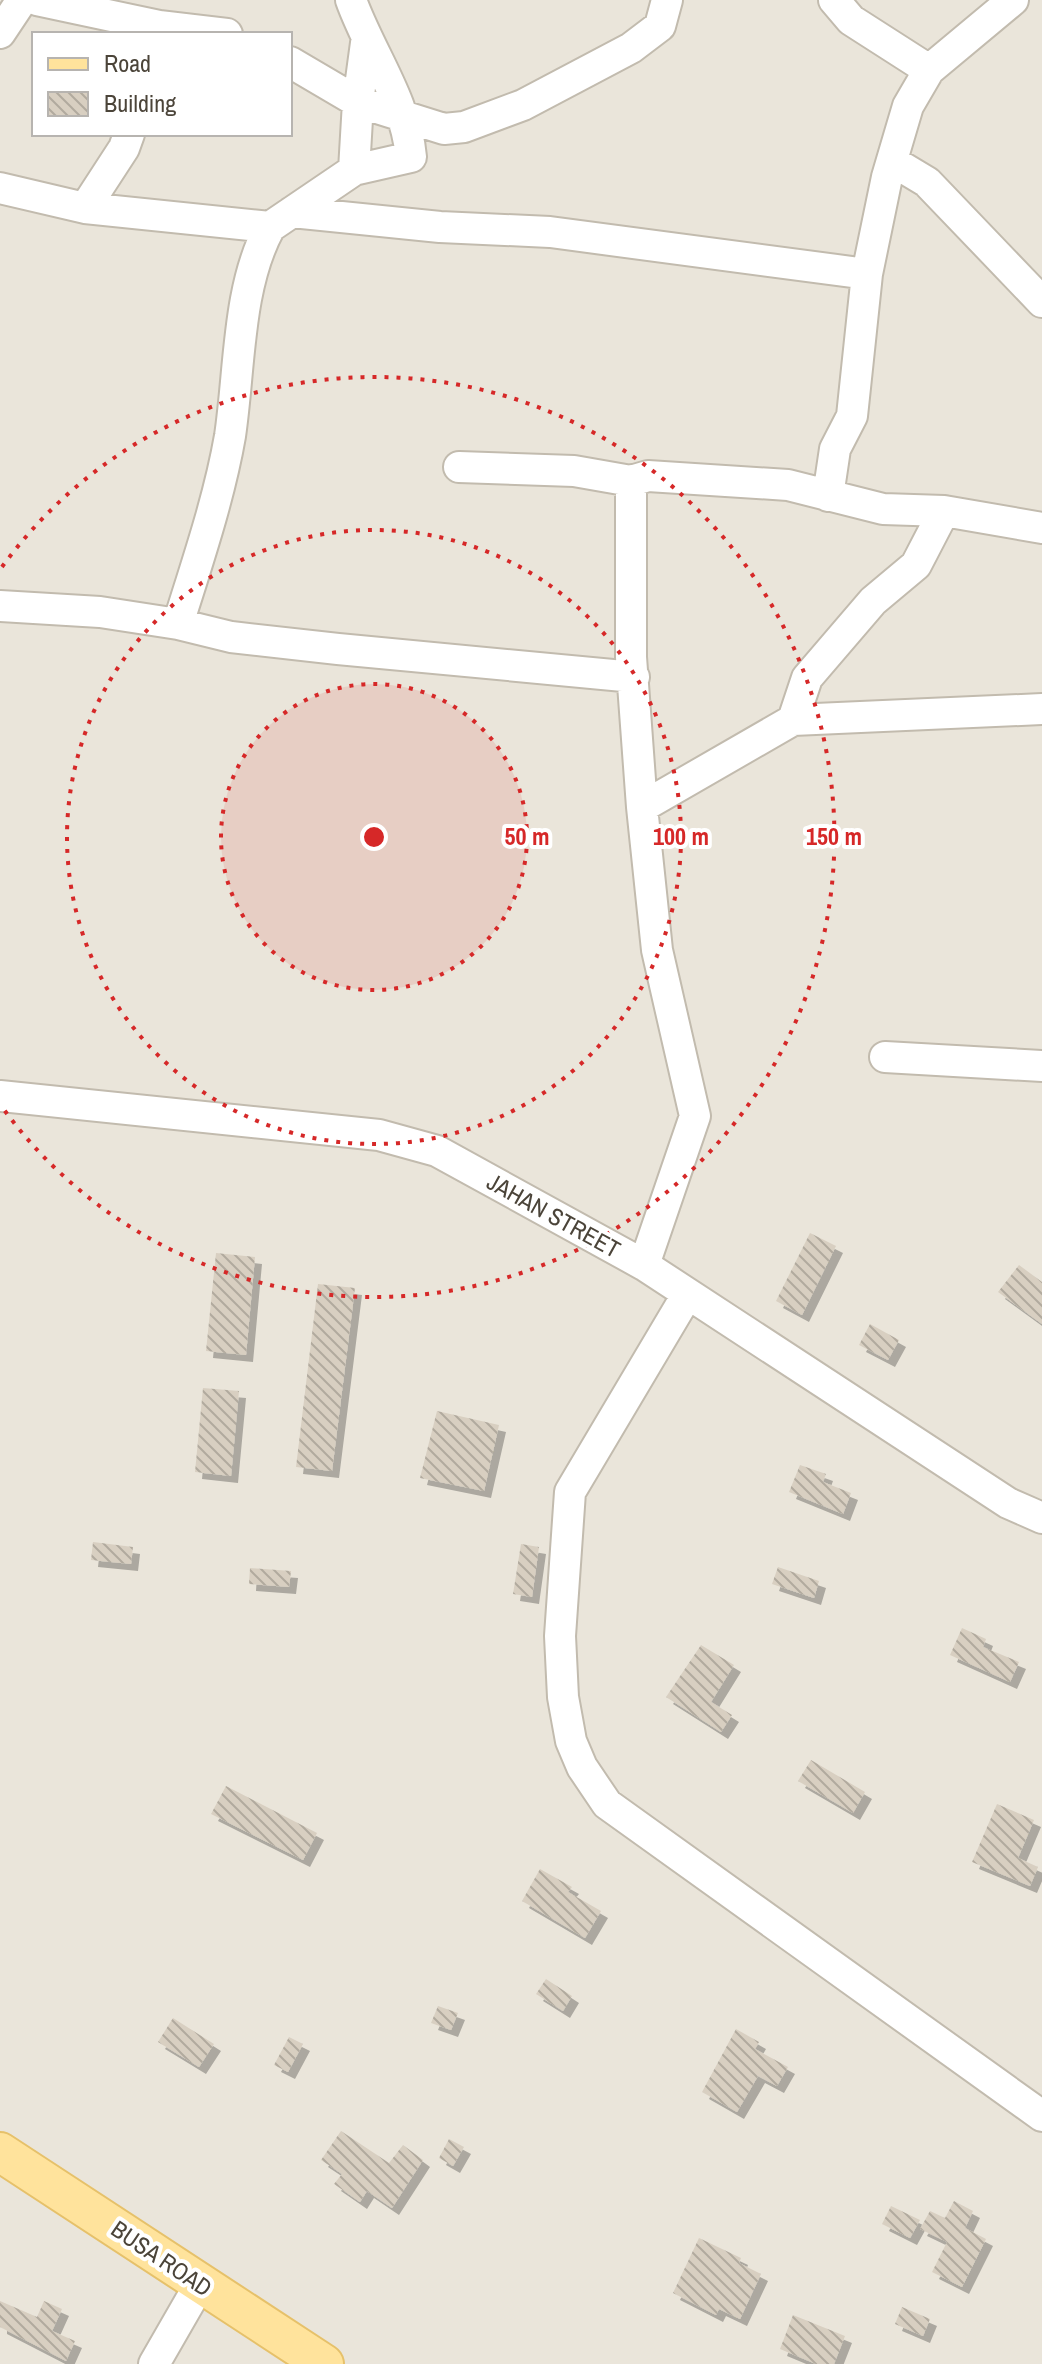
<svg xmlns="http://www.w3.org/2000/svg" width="1042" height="2364" font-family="'Archivo Narrow',sans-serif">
<defs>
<pattern id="building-back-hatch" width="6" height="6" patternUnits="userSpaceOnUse" patternTransform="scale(2)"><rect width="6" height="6" fill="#d8cfc1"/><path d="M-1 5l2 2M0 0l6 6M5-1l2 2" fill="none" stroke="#b1aa9e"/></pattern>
<filter id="shadow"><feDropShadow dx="7" dy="7" stdDeviation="0" flood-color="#0004"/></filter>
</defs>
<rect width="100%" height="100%" fill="#f6f3ec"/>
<path fill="#eae5da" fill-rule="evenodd" d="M0 0H1042V2364H0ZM34 34H290V134H34Z"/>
<path fill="url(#building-back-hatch)" filter="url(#shadow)" d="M810 1233 836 1246 802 1315 776 1301Z
M216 1253 255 1257 246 1355 206 1351Z
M1019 1265 1042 1282V1324L998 1292Z
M318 1284 355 1288 332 1471 296 1467Z
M870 1324 899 1340 888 1360 859 1345Z
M203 1388 239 1391 231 1476 195 1472Z
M437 1411 499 1425 484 1491 420 1478Z
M800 1465 826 1474 823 1482 851 1493 843 1514 789 1492Z
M93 1542 133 1547 131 1564 91 1560Z
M521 1544 539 1547 532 1597 513 1594Z
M778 1567 819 1581 814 1598 772 1584Z
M250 1568 291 1571 289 1587 249 1584Z
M962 1628 986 1639 983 1647 1019 1662 1010 1682 950 1655Z
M701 1645 734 1665 711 1702 732 1715 721 1732 666 1697Z
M811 1760 865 1792 853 1813 798 1781Z
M226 1786 317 1833 303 1860 211 1814Z
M997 1804 1034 1820 1018 1858 1038 1867 1030 1886 972 1862Z
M540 1869 572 1887 568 1892 601 1911 585 1938 522 1901Z
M546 1979 572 1996 563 2011 536 1994Z
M438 2006 458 2013 451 2030 431 2023Z
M173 2018 214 2044 199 2067 158 2042Z
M736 2029 759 2042 755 2049 788 2067 777 2086 758 2076 737 2112 702 2092Z
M289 2037 303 2044 288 2072 274 2065Z
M341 2131 389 2163 403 2145 423 2160 392 2208 367 2191 360 2202 334 2184 342 2174 321 2160Z
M449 2139 464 2147 453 2166 439 2158Z
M954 2201 973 2211 965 2228 986 2239 962 2287 932 2272 947 2242 920 2229 930 2211 945 2218Z
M891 2206 920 2220 910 2238 882 2224Z
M699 2238 741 2258 739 2263 761 2274 740 2319 719 2309 716 2315 673 2293Z
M0 2301 37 2317 44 2301 62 2309 52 2331 75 2341 66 2361 0 2327Z
M902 2307 930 2319 923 2336 895 2324Z
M793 2315 845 2336 834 2364H816L780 2349Z"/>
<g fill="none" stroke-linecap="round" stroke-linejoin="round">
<defs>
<path id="minor" d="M37 0 159 26 227 34
M834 0 851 20 929 70
M0 33 22 0
M290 62 358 102 444 129 464 127 523 105 631 48 660 26 667 0
M892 161 927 182 1042 302
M354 170 358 102 366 43
M0 188 85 208 270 227
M85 208 124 148 129 134
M292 212 440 227 550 232 867 274
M459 467 574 471 631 481 648 476 788 485 883 509 944 511 1042 528
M631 481V657L642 807 657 950 695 1116 644 1265
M828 496 835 449 852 416 867 274 887 177 908 106 929 70 1013 0
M0 606 100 612 178 624 231 637 338 649 634 677
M178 624C197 563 219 499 230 436 240 369 237 287 270 227L354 170 411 157C406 100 370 53 351 0
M793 720 807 678 873 601 916 565 944 511
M642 807 793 720 1042 709
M885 1057 1042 1066
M0 1096 379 1135 437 1151 644 1265 1008 1503 1042 1518
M687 1295 570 1492 560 1636 563 1697 571 1741 582 1767 607 1804 1042 2116
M154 2364 200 2284"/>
<path id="major" d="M0 2152 324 2364"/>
</defs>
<use href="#minor" stroke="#c2bbae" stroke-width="34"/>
<use href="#major" stroke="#e6c16a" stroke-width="42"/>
<use href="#minor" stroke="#fff" stroke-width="30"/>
<use href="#major" stroke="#ffe39c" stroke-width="38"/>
</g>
<circle cx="374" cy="837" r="153" fill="#d62828" fill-opacity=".12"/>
<g fill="none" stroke="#d62828" stroke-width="4" stroke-dasharray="4 8">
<circle cx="374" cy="837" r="153"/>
<circle cx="374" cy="837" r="307"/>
<path d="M2 567A460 460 0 1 1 2 1107"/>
</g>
<g text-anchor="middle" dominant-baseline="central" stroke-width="8" stroke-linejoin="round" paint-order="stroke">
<g font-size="24" fill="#4b4439" stroke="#fff">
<text transform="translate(554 1215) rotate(29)">JAHAN STREET</text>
<text transform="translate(162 2258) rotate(34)">BUSA ROAD</text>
</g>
</g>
<circle cx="374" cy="837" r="12" fill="#d62828" stroke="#fff" stroke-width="4"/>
<g font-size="24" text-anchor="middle" font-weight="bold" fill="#d62828" stroke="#fff" stroke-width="8" stroke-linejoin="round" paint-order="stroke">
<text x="527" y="845">50 m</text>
<text x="681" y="845">100 m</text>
<text x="834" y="845">150 m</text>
</g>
<rect x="32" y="32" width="260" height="104" fill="#ffffff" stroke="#b7b4b0" stroke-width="2"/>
<rect x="48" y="58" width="40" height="12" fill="#ffe39c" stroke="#b7b4b0" stroke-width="2"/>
<text x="104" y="72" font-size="24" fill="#4b4439">Road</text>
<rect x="48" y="92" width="40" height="24" fill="url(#building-back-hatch)" stroke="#b7b4b0" stroke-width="2"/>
<text x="104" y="112" font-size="24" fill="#4b4439">Building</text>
</svg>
